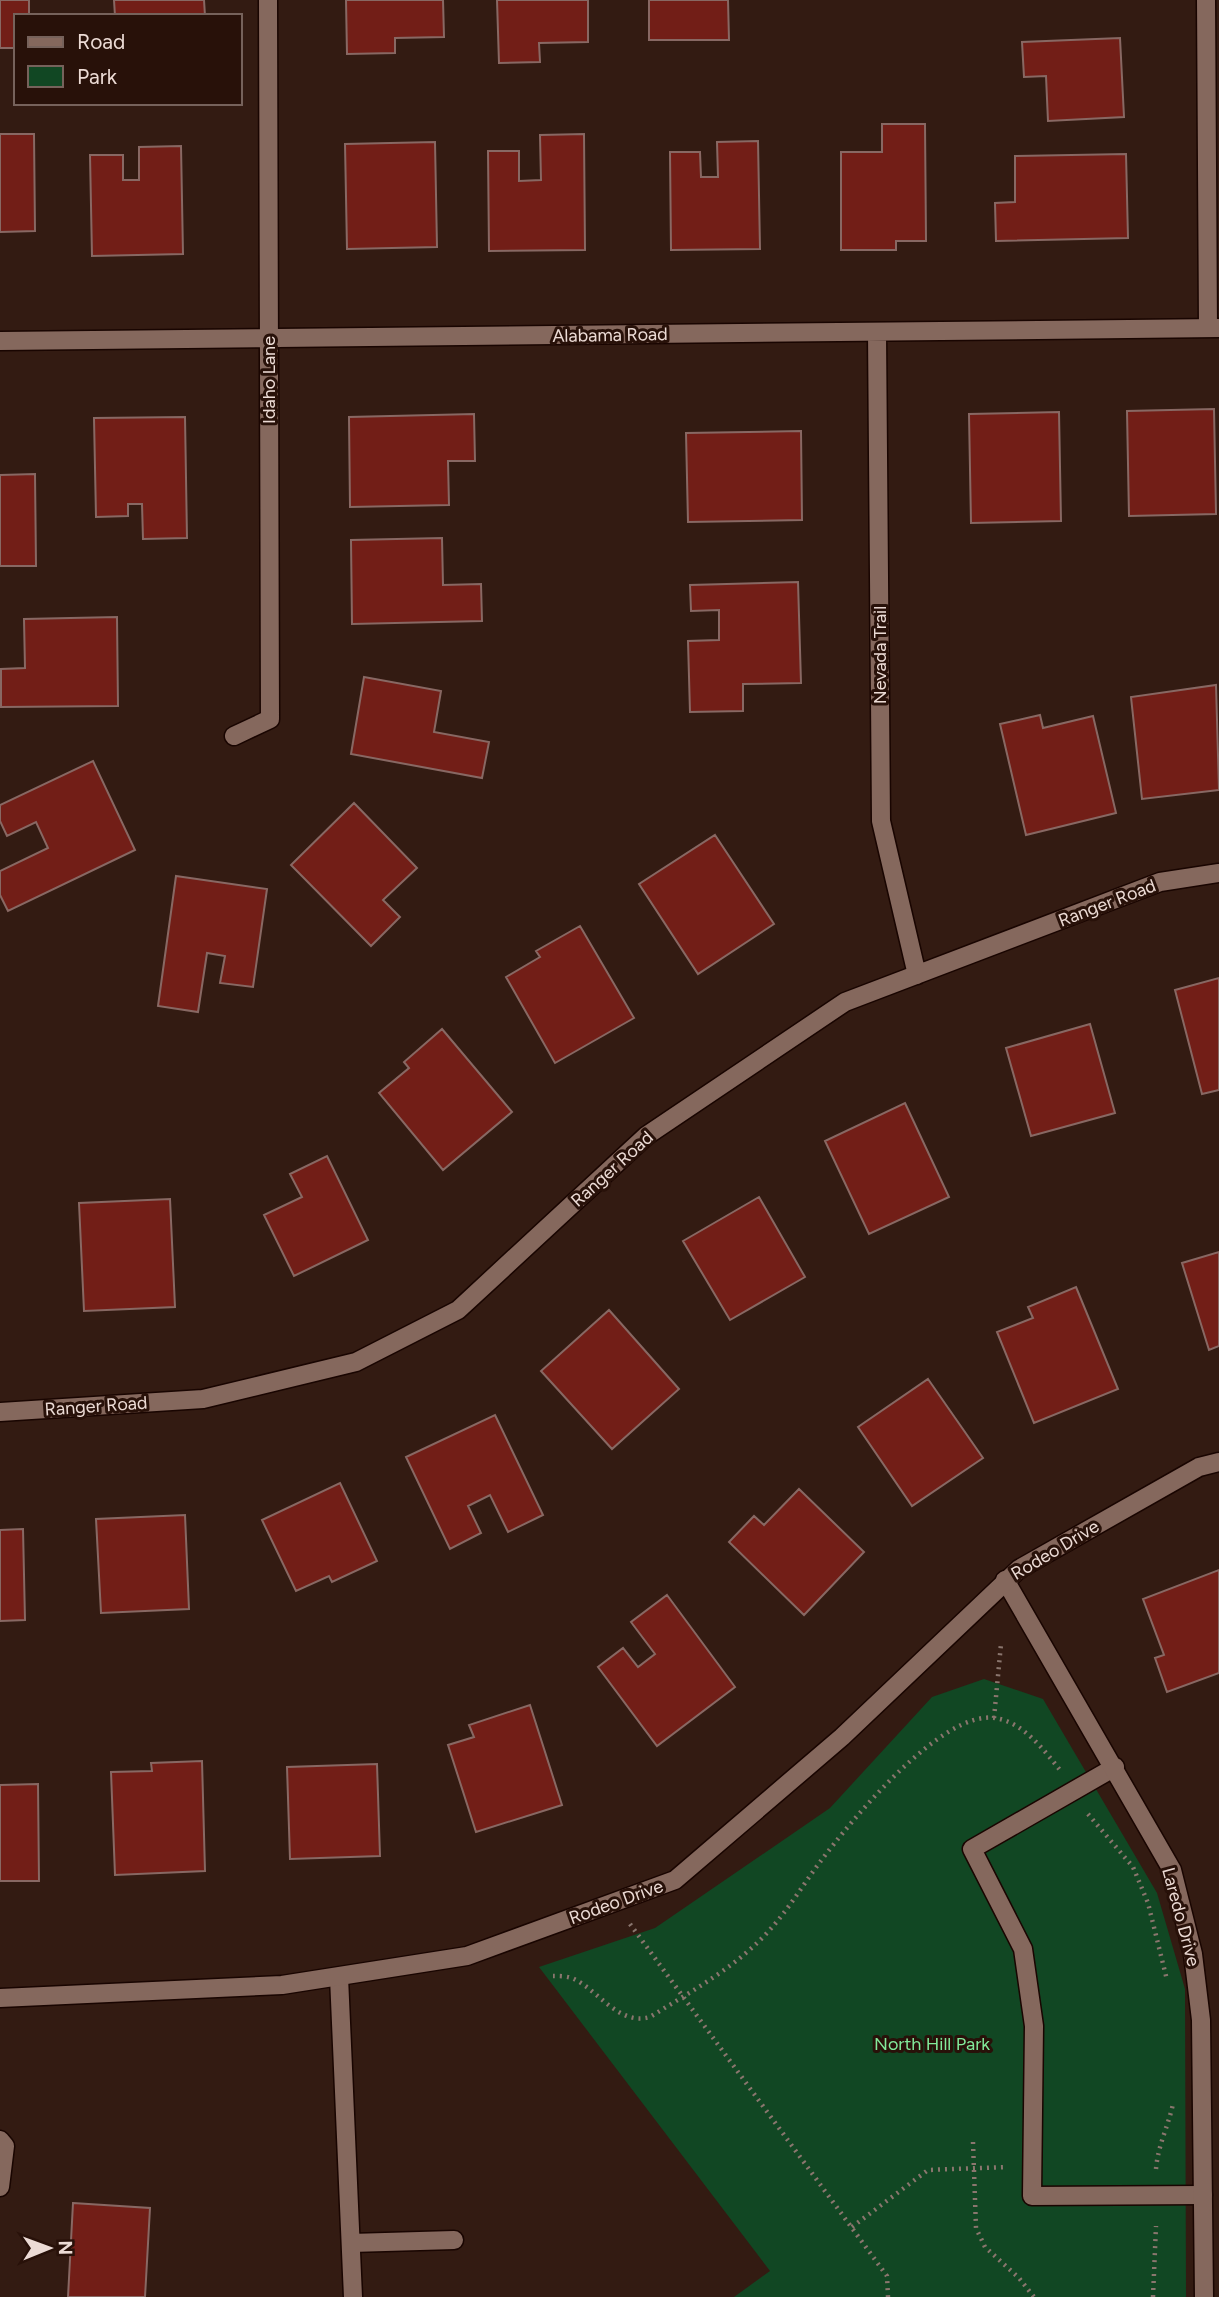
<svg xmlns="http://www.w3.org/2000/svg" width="1219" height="2297" font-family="Figtree,sans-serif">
<rect width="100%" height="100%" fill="#331b12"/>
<path fill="#114723" d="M984 1679 1043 1699 1157 1893 1185 1989 1186 2297H734L770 2271 539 1967 655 1928 830 1808 932 1697Z"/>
<path fill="#721e17" stroke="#886863" stroke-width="2" d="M0 0H29V16H16V48H0Z
M114 0H204L205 16H115Z
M346 0H443L444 37 395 38V53L347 54Z
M497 0H588V42L539 43 540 62 499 63Z
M649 0H728L729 40H649Z
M1120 38 1124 117 1048 121 1046 76 1024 77 1022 42Z
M882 124H925L926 241H896V250H841V152H882Z
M0 134H34L35 231 0 232Z
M584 134 585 250 489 251 488 151H519V181L541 180 540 135Z
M758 141 760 249 671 250 670 152H700L701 177H718L717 142Z
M435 142 437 247 347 249 345 144Z
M181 146 183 254 92 256 90 155H123V180H139V147Z
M1126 154 1128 238 996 241 995 203 1015 202V156Z
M1214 409 1216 514 1129 516 1127 411Z
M1059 412 1061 521 971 523 969 414Z
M474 414 475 461H448L449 505 350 507 349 417Z
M185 417 187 538 143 539 142 504H128V516L96 517 94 418Z
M801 431 802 520 688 522 686 433Z
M35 474 36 566H0V475Z
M442 538 443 585 481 584 482 621 352 624 351 540Z
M798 582 801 683 743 684V711L690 712 688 641 719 640V610L691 611 690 585Z
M117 617 118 706 1 707V669L25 668 24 619Z
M364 677 441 691 434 732 489 742 482 778 351 754Z
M1216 685 1219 790 1142 799 1131 697Z
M1040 715 1043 728 1093 716 1116 813 1026 835 1000 724Z
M93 761 135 850 8 911 0 895V871L48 848 36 822 7 836 0 821V805Z
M354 803 417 868 383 900 400 917 371 946 291 865Z
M715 835 774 924 698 974 639 884Z
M176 876 267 889 253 987 220 983 225 956 207 953 198 1012 158 1006Z
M580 926 634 1018 555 1063 506 977 540 957 536 951Z
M1219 978V1090L1202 1094 1175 990Z
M1090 1024 1115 1113 1031 1136 1006 1048Z
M442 1029 512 1112 443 1170 379 1093 409 1068 404 1062Z
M905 1103 949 1197 869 1234 825 1141Z
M327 1156 368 1240 294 1276 264 1215 302 1197 290 1174Z
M759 1197 805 1277 730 1320 683 1241Z
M170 1199 175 1307 84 1311 79 1203Z
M1219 1252V1346L1209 1350 1182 1263Z
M1076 1287 1118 1389 1034 1423 997 1332 1033 1318 1028 1307Z
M609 1310 679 1389 612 1449 541 1371Z
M928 1379 983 1458 912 1506 858 1427Z
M495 1415 543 1515 508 1532 490 1495 468 1506 481 1533 450 1549 406 1457Z
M340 1483 377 1561 332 1582 329 1576 296 1591 262 1520Z
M799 1489 864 1552 804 1615 729 1542 754 1516 764 1525Z
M185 1515 189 1609 101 1613 96 1519Z
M23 1529 25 1620 0 1621V1530Z
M1219 1570V1673L1167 1692 1155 1658 1164 1655 1143 1599Z
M667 1595 735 1687 657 1746 598 1667 623 1648 638 1667 655 1654 631 1622Z
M530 1705 562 1805 476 1832 448 1745 474 1737 469 1725Z
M202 1761 205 1871 115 1875 111 1772 152 1771 151 1763Z
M377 1764 380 1856 290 1859 287 1767Z
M38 1784 39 1881H0V1785Z
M73 2203 150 2208 145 2297H68Z"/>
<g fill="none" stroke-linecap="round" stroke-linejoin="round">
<defs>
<path id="lane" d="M1115 1767 972 1849 1023 1949 1034 2026 1032 2196 1203 2195
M339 1977 353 2297
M0 2140 5 2146 0 2187
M351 2243 454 2240"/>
<path id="street" d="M1206 0 1208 328
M877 332 881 821 917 975
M0 341 1219 328
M234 736 270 719 268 0
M0 1412 203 1399 356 1362 458 1310 646 1136 845 1002 1160 882 1219 873
M1005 1580 1172 1870 1193 1954 1201 2020 1204 2297"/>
<path id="secondary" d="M0 1998 282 1985 467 1956 675 1880 842 1737 1019 1569 1199 1467 1219 1462"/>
</defs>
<use href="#lane" stroke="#190501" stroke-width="21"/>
<use href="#street" stroke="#190501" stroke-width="21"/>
<use href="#secondary" stroke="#190501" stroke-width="21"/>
<path stroke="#8a766e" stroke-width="4.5" stroke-dasharray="2 5" stroke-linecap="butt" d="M994 1718 1001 1644
M1088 1814 1133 1867 1148 1903 1167 1980
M630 1924 887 2276 888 2297
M553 1976C559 1976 568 1976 574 1979 599 1991 619 2026 650 2017 690 1992 733 1969 766 1934 787 1912 802 1886 820 1862 850 1822 941 1710 995 1718 1023 1722 1043 1749 1060 1770
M973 2142 976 2228 985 2247 1019 2278 1034 2297
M1156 2169C1158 2145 1168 2127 1173 2104
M852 2227 928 2170 1007 2167
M1153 2297 1156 2226"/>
<use href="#lane" stroke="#85685d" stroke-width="18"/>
<use href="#street" stroke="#85685d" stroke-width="18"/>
<use href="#secondary" stroke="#85685d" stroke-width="18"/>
</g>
<g text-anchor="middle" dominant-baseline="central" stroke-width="6" stroke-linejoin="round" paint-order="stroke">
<g font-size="18" fill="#ecdbd5" stroke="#281109">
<text transform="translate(610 335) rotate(-1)">Alabama Road</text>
<text transform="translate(269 380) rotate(-90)">Idaho Lane</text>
<text transform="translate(880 655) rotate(-90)">Nevada Trail</text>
<text transform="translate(1107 903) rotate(-21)">Ranger Road</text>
<text transform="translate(612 1169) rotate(-42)">Ranger Road</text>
<text transform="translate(96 1406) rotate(-4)">Ranger Road</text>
<text transform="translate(1055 1550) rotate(-31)">Rodeo Drive</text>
<text transform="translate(616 1902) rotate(-20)">Rodeo Drive</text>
<text transform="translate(1181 1917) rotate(75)">Laredo Drive</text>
</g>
<g font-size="18" fill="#82eb9b" stroke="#281109">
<text x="932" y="2044">North Hill Park</text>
</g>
</g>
<rect x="14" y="14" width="228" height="91" fill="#281109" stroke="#76625b" stroke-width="2"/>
<rect x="28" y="37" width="35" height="10" fill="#85685d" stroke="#76625b" stroke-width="2"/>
<text x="77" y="49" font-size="21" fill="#ecdbd5">Road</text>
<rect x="28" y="66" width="35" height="21" fill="#114723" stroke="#76625b" stroke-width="2"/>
<text x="77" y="84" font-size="21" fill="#ecdbd5">Park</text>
<g transform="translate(49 2248) rotate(89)" stroke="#281109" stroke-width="5" paint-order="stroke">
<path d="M0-5L12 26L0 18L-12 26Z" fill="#ecdbd5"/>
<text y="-10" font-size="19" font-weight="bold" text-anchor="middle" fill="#ecdbd5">N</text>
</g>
</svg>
